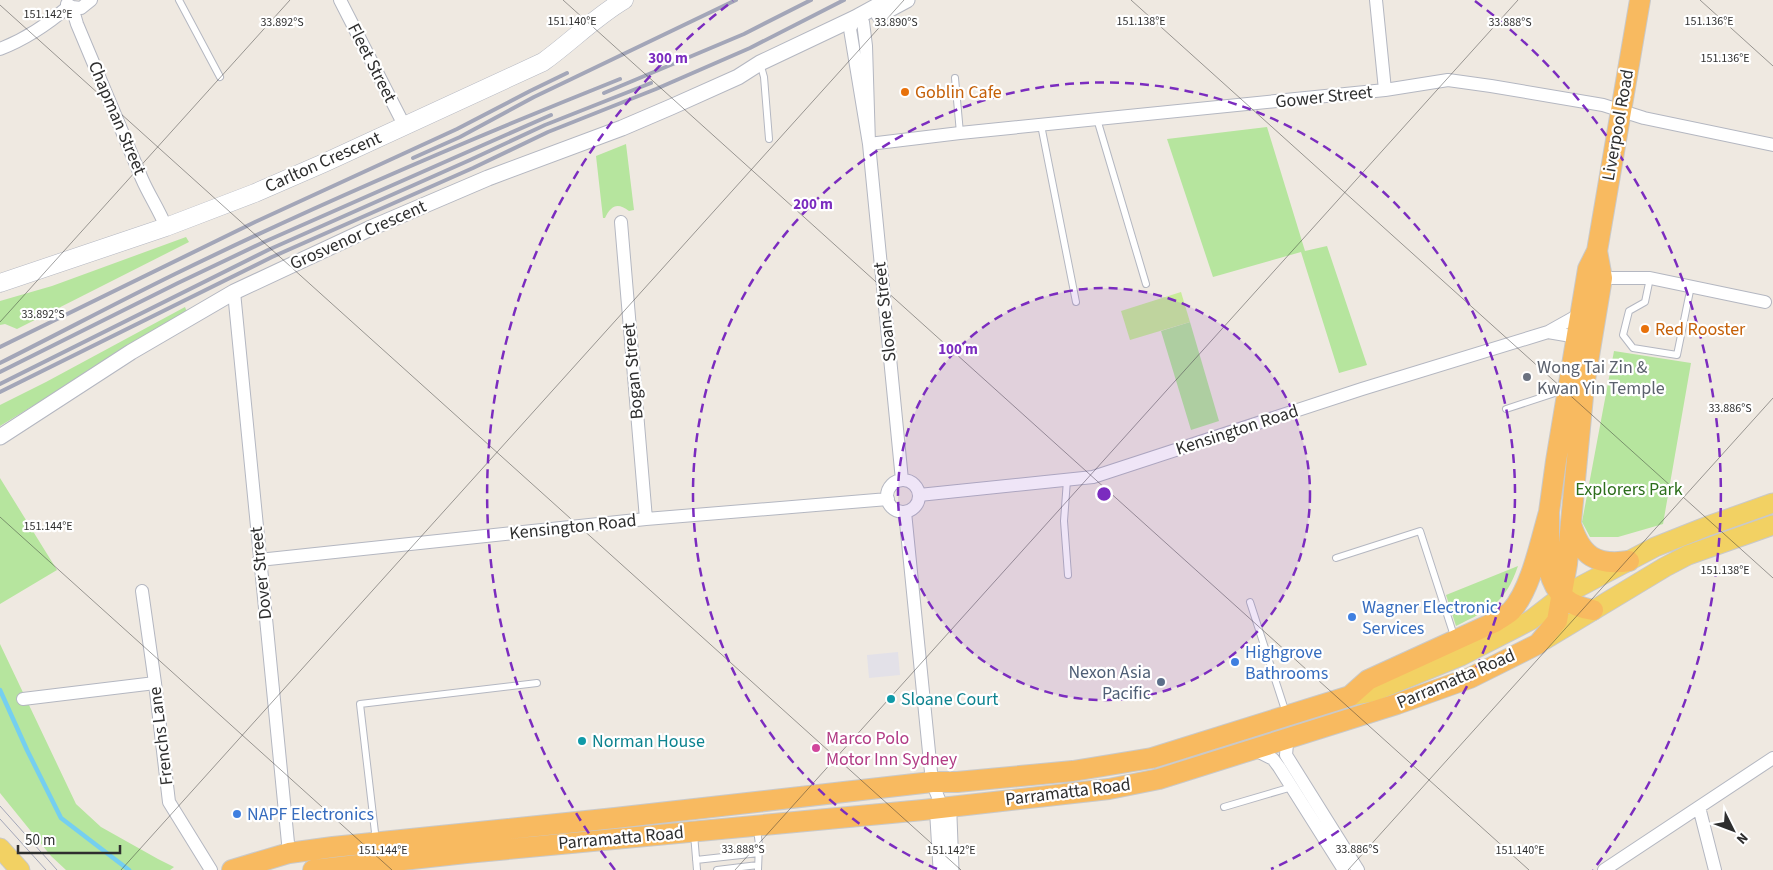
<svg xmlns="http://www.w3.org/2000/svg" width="1773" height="870" font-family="'Source Sans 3',sans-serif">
<rect width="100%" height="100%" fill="#efe9e1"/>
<path fill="#e3e1e8" d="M898 652 900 675 869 678 867 655Z"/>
<path fill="#b6e59e" d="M1267 127 1305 251 1327 246 1367 365 1339 373 1301 252 1213 277 1167 139Z
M626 144 634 210 629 211C617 202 611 206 605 218H603L596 156Z
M186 237 189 242 17 329 5 324 0 325V301L52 286Z
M185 307 187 312 0 426V405L46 382Z
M1190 322 1219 421 1191 430 1161 331Z
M1614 351 1691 363 1663 524 1618 537H1590L1582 522Z
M0 478 57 570 0 604Z
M1518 566C1505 604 1490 609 1456 626L1446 595Z
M0 644 76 804 101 827 158 859 174 867 170 870H66L51 856 0 793Z"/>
<path fill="#c9ec9a" d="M1181 292 1190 322 1130 340 1121 311Z"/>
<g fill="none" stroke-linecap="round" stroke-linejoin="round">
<path stroke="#75cff0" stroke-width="4.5" d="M0 690 27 750 61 818 129 870"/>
<defs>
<path id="service" d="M179 0 220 77
M760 63 764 77 769 139
M955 78 960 133
M1097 119 1146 284
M1041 125 1076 302
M1650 278 1645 302 1629 311 1623 335 1633 348 1677 355 1691 286
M1506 409 1564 390
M1067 480 1064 521 1068 575
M1336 558 1420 531 1455 639
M1250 602 1286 713
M1224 807 1292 787
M757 829 759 845 758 870
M694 834 697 870
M376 841 360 704 537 683
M696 860 759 853
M717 870 758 865"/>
<path id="minor" d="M340 0 404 125
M1376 0 1385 90
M67 4 72 7 81 8 91 0
M72 7 77 24 142 179C149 195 159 210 166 227
M0 49C26 39 48 24 69 6
M869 144 960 133 1385 90 1448 80 1491 86 1603 105 1644 118 1773 145
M869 144 866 46 863 22 855 18 850 29 869 144 902 480
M621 222 646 519
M1595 278H1650L1765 302
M234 292 289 853
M1548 332 1583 338
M887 496a16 16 0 1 1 32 0a16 16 0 1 1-32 0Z
M919 495 1093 477 1362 389 1548 332 1573 318 1584 316
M905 512 932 782 942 807
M259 560 646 519 888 499
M142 591 155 683 169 802 211 870
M23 699 155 683
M1294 737 1287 744 1286 755 1358 870
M1253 749 1273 759 1279 767 1344 870
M1699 807 1715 870
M1604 870 1773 758"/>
<path id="tertiary" d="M879 15 907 0
M0 437 131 352 234 292 371 228 488 178 622 128 671 107 738 77 760 63 855 18 888 0
M942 807 949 817 951 870
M941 868 938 819 942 807"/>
<path id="secondary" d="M0 283 166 227 255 193 324 163 543 62C571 42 595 17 624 0"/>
<path id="primary" d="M1544 640 1665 567 1688 555 1773 525
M1350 696 1373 692 1461 656 1531 620 1562 596 1655 547 1708 526 1773 503
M0 848 20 870"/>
<path id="trunk" d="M1571 524C1581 556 1596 566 1629 561
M1593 610C1569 606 1555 595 1549 570V512L1556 461 1588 269 1597 251 1640 0
M232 870 289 853 333 847 615 818 932 782H957L1073 771 1152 758 1350 696 1368 680 1495 622C1500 618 1507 615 1511 611 1531 590 1541 539 1549 512
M313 870 466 853 923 810 1109 789 1159 779 1397 704 1470 678 1538 644 1557 621 1567 564 1584 386 1602 278 1597 251"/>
</defs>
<use href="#service" stroke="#b4b7c1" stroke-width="8"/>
<use href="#minor" stroke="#b4b7c1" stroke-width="14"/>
<use href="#tertiary" stroke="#b4b7c1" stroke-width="17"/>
<use href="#secondary" stroke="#b4b7c1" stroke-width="19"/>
<use href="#primary" stroke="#c9c9c9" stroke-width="21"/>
<use href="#trunk" stroke="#c9c9c9" stroke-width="22"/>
<use href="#service" stroke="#fff" stroke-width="6"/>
<use href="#minor" stroke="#fff" stroke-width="12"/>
<use href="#tertiary" stroke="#fff" stroke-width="15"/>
<use href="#secondary" stroke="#fff" stroke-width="18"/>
<use href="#primary" stroke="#f2d163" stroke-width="19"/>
<use href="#trunk" stroke="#f8ba60" stroke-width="20"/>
<path stroke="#a3a6b8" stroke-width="1" d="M0 806 57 870
M0 819 46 870"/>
<path stroke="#a3a6b8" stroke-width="4" d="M604 93 744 34 811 0
M413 158 460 137 534 97 736 0
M0 347 255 222 457 129 530 91 567 73
M0 363C58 334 116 303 175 274 320 203 470 139 620 79
M0 372 178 283 264 242 551 115
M0 384 268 250 470 160 545 125 651 83
M0 392 272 257 473 168 548 132 656 89 750 48 844 0"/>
</g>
<path fill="none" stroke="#2e2e2e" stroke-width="1" stroke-opacity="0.45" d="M563 0 1529 870M1131 0 1773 578M1700 0 1773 66M0 5 961 870M0 322 290 0M0 517 392 870M121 870 904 0M735 870 1518 0M1348 870 1773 398"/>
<circle cx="1104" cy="494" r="206" fill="#7b2cbf" fill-opacity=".12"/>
<g fill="none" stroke="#7b2cbf" stroke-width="2.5" stroke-dasharray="9 6">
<circle cx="1104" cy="494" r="206"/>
<path d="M937 869A411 411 0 1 1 1271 869"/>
<path d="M615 870A617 617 0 0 1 733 1M1475 1A617 617 0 0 1 1593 870"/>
</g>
<g fill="#e8710a" stroke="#fff" stroke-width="2">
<circle cx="905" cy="92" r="5"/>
<circle cx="1645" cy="329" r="5"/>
</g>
<circle fill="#6b7280" stroke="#fff" stroke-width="2" cx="1527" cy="377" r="5"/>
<g fill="#3f7fe0" stroke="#fff" stroke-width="2">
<circle cx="1352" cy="617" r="5"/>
<circle cx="1235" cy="662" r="5"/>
<circle cx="237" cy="814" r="5"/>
</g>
<circle fill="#5c6f8a" stroke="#fff" stroke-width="2" cx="1161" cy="682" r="5"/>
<g fill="#0f9aa8" stroke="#fff" stroke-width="2">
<circle cx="891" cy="699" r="5"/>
<circle cx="582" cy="741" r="5"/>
</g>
<circle fill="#d1479c" stroke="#fff" stroke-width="2" cx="816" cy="748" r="5"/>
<g text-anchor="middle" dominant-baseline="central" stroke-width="4.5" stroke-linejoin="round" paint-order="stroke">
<g font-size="18" fill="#2e2e2e" stroke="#fff">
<text transform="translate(372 63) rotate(63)">Fleet Street</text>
<text transform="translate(1324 97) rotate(-6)">Gower Street</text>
<text transform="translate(117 118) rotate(67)">Chapman Street</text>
<text transform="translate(1618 125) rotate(-80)">Liverpool Road</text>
<text transform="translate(323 162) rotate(-24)">Carlton Crescent</text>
<text transform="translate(358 235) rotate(-24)">Grosvenor Crescent</text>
<text transform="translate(885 312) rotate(-96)">Sloane Street</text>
<text transform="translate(633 371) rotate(-95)">Bogan Street</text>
<text transform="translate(1237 430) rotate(-18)">Kensington Road</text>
<text transform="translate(573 527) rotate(-6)">Kensington Road</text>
<text transform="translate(261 573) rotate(-96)">Dover Street</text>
<text transform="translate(1456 679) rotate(-23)">Parramatta Road</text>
<text transform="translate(161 736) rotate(-97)">Frenchs Lane</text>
<text transform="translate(1068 792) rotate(-7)">Parramatta Road</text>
<text transform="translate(621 838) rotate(-5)">Parramatta Road</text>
</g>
<g font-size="18" fill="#c56008" stroke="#fff" text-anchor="start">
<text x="915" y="92">Goblin Cafe</text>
<text x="1655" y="329">Red Rooster</text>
</g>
<g font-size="18" fill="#5b616d" stroke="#fff" text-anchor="start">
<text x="1537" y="367">Wong Tai Zin &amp;<tspan x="1537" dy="21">Kwan Yin Temple</tspan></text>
</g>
<g font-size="18" fill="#2c6e1b" stroke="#fff">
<text x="1629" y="489">Explorers Park</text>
</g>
<g font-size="18" fill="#366cbe" stroke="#fff" text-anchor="start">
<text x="1362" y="607">Wagner Electronic<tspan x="1362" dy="21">Services</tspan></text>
<text x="1245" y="652">Highgrove<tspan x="1245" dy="21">Bathrooms</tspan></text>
<text x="247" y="814">NAPF Electronics</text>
</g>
<g font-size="18" fill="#4e5e75" stroke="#fff" text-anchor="end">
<text x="1151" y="672">Nexon Asia<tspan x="1151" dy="21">Pacific</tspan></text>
</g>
<g font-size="18" fill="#0d838f" stroke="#fff" text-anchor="start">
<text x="901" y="699">Sloane Court</text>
<text x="592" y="741">Norman House</text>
</g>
<g font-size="18" fill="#b23c85" stroke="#fff" text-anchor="start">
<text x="826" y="738">Marco Polo<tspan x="826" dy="21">Motor Inn Sydney</tspan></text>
</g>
</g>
<g font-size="12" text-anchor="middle" fill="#2e2e2e" stroke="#fff" stroke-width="4.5" stroke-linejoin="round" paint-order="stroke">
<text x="48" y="18">151.142°E</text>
<text x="1709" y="25">151.136°E</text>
<text x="1141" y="25">151.138°E</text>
<text x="572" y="25">151.140°E</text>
<text x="282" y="26">33.892°S</text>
<text x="896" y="26">33.890°S</text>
<text x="1510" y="26">33.888°S</text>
<text x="1725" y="62">151.136°E</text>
<text x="43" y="318">33.892°S</text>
<text x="1730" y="412">33.886°S</text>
<text x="48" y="530">151.144°E</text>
<text x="1725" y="574">151.138°E</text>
<text x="743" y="853">33.888°S</text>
<text x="1357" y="853">33.886°S</text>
<text x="383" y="854">151.144°E</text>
<text x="951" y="854">151.142°E</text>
<text x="1520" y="854">151.140°E</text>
</g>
<circle cx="1104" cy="494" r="8" fill="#7b2cbf" stroke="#fff" stroke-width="2.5"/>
<g font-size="15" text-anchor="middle" font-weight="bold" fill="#7b2cbf" stroke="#fff" stroke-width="4.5" stroke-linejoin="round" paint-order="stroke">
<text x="668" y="63">300 m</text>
<text x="813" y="209">200 m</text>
<text x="958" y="354">100 m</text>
</g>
<g transform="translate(1733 830) rotate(132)" stroke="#ffffff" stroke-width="4" paint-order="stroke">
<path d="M0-4L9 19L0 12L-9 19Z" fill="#2e2e2e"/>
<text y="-8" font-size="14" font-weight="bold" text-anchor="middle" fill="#2e2e2e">N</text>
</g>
<path d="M18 845v8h102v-8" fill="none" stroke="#2e2e2e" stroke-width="2.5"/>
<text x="25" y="845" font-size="15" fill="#2e2e2e" stroke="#ffffff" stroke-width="4" paint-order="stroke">50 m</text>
</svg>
